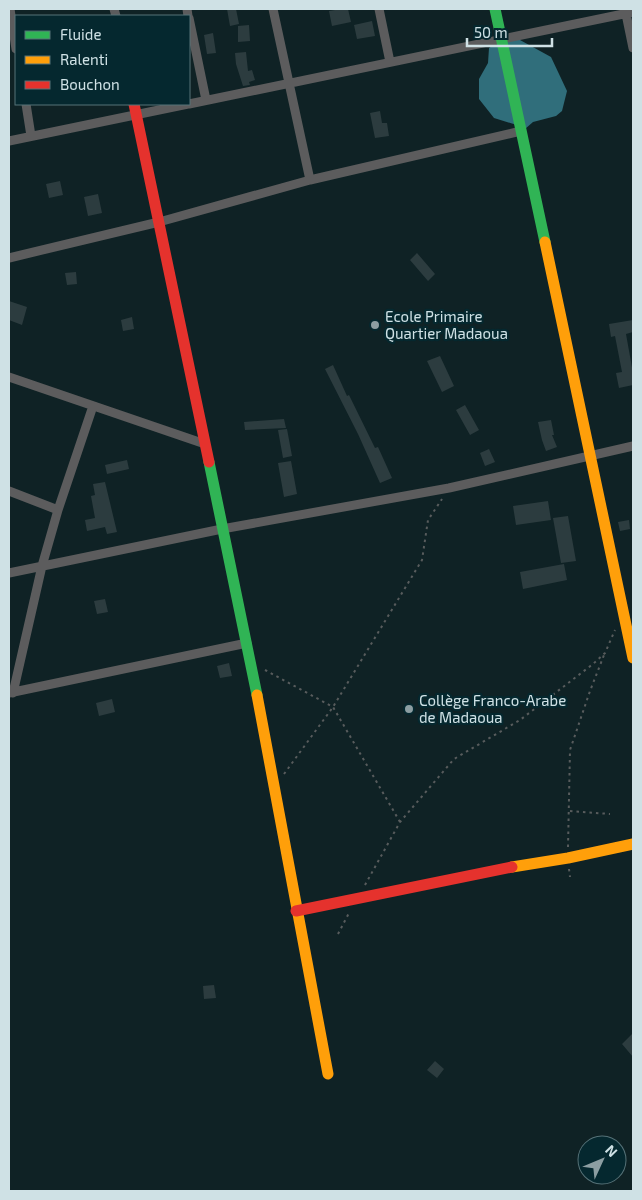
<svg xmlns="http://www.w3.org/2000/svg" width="642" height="1200" font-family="'Exo 2',sans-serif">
<rect width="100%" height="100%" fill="#0f2225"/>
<path fill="#306e7b" d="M502 40H520L551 57 567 91 562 111 556 116 533 122 525 129 520 126 494 118 479 99V79L488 63 489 48Z"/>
<path fill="#2c3c3f" d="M227 9H236L239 24 230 26Z
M341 9H348L351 22 332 26 329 11Z
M372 21 375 36 357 39 354 25Z
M249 25 250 41 238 42V26Z
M213 33 216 53 207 54 204 35Z
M246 52 248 71 252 70 255 80 249 82 250 85 243 86 236 64 235 53Z
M380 111 382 123H387L389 136 375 138 370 113Z
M60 181 63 195 49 198 46 184Z
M98 194 102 213 88 216 84 197Z
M417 253 435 274 428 281 410 260Z
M76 272 77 284 67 285 65 273Z
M9 301 27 307 22 325 9 320Z
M132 317 134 329 123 331 121 320Z
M633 320V332L626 334 633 373V385L619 388 616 373 622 372 615 336 611 337 609 324Z
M440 356 454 386 442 392 427 361Z
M333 365 347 396 349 395 375 448 378 447 392 478 380 483 358 434 325 369Z
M465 405 479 430 470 435 456 410Z
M284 419 286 428 245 430 244 422Z
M551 420 554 435H552L557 447 546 451 542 440 538 422Z
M287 429 292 456 283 458 278 430Z
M489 449 495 462 485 466 480 453Z
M127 460 129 469 107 474 105 465Z
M291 461 297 494 284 497 278 463Z
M105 482 117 532 107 534 105 527 87 531 85 520 95 518 91 496 95 495 93 484Z
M548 501 551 520 516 525 513 506Z
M568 516 576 561 561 563 553 518Z
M629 520 630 529 620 531 618 522Z
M564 564 567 580 523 589 520 572Z
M105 599 108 612 97 614 94 601Z
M229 663 232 676 220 678 217 666Z
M112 699 115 712 99 716 96 703Z
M214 985 216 998 204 999 203 986Z
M633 1033V1057L622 1044Z
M435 1061 444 1069 437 1078 427 1070Z"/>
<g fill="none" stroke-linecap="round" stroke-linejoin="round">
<path stroke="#585c5d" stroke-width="2" stroke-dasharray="2.5 4" stroke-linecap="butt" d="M265 670 333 707 400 822
M284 774 333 707 422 560 428 520 442 499
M570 811 610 814
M568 847 570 750 590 691 604 655
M569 869 570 877
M365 885 400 822 454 759 520 720 593 664 605 653 615 630
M338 934 350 911"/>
<path stroke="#5c5c5d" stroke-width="9" d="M10 9 16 49
M114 9 116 16
M187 9 188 16
M273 9 310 180
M379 9 390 62
M625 9 633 48
M189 18 206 100
M26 104 31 136
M189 104 633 12
M9 141 188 104
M9 258 159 222 310 180 521 131
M9 377 205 444
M9 491 58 510
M9 573 222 529 449 488 633 446
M9 693 247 643
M13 693 42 566 58 510 93 406"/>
<path stroke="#30b455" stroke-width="11" d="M495 9 545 242
M209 462 257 695"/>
<path stroke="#ff9f0a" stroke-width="11" d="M545 242 633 658
M257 695 328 1074
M512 867 568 858 633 844"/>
<path stroke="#e5322d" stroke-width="11" d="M134 104 209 462
M296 911 512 867"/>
</g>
<g fill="#8c9ea2" stroke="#05282f" stroke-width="2">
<circle cx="375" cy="325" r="5"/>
<circle cx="409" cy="709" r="5"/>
</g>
<g text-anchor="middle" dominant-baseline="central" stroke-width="4.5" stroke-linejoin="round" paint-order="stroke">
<g font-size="15" fill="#cfe1e5" stroke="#05282f" text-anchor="start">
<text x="385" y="316">Ecole Primaire<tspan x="385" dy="17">Quartier Madaoua</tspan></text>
<text x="419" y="700">Collège Franco-Arabe<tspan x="419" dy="17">de Madaoua</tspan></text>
</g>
</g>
<rect width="642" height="1200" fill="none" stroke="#cfe1e5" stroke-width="20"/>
<rect x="15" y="15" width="175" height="90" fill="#05282f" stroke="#567278"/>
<rect x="25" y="31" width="25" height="8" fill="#30b455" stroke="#567278"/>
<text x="60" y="40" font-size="15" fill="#cfe1e5">Fluide</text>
<rect x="25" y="56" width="25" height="8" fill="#ff9f0a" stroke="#567278"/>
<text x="60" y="65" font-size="15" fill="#cfe1e5">Ralenti</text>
<rect x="25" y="81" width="25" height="8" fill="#e5322d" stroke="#567278"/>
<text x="60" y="90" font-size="15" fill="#cfe1e5">Bouchon</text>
<g transform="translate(602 1160) rotate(46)"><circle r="24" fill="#05282f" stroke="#567278"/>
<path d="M0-4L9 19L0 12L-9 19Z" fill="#8c9ea2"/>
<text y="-8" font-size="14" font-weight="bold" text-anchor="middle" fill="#cfe1e5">N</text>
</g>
<path d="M467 38v8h85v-8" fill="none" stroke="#cfe1e5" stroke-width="2.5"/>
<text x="474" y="38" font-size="15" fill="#cfe1e5" stroke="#05282f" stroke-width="4" paint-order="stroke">50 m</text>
</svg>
